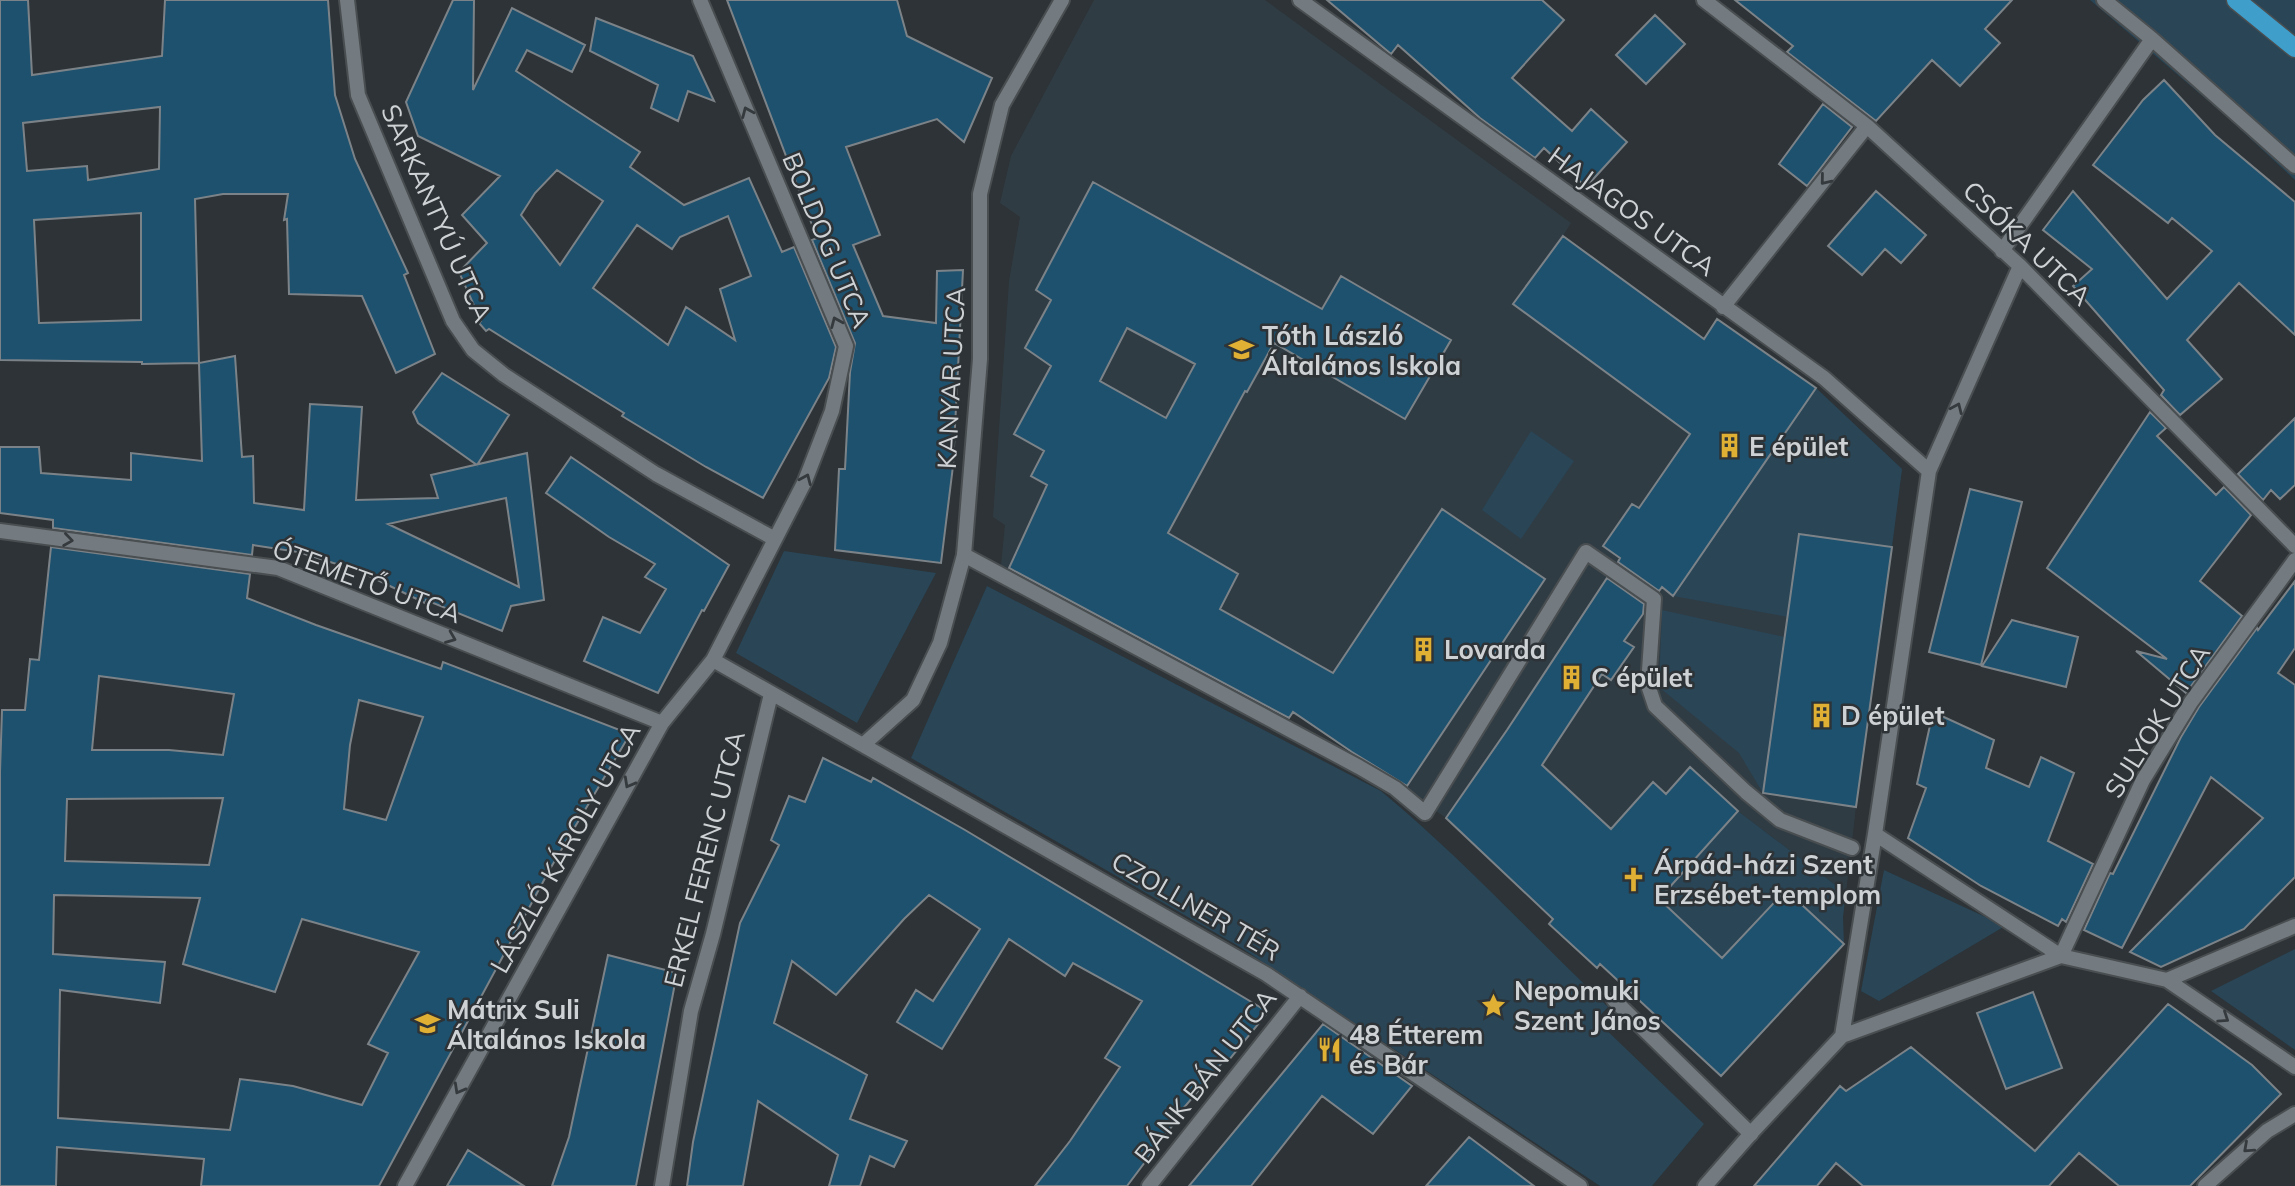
<svg xmlns="http://www.w3.org/2000/svg" width="2295" height="1186" font-family="Mulish,sans-serif">
<rect width="100%" height="100%" fill="#2d3336"/>
<path fill="#303c44" d="M1094 0H1265L1571 223 1563 236 1704 339 1717 319 1816 388 1902 469 1856 807 1846 893 1738 811 1690 767 1666 794 1653 782 1621 818 1634 830 1553 919 1446 818 1302 719 1001 565 1005 525 993 517 1009 281 1020 217 1000 203 1011 156Z"/>
<path fill="#294556" d="M2090 0H2295V180L2226 116Z
M1816 388 1902 469 1892 547 1788 617 1673 596Z
M1531 431 1574 461 1521 539 1482 510Z
M784 551 936 573 857 723 736 653Z
M987 586 1381 791C1461 857 1532 935 1608 1007L1596 1020 1704 1124 1652 1186H1600L1240 947 911 758Z
M1662 610 1785 637 1763 793 1739 753 1659 687Z
M1738 811 1846 893 1843 917 1844 944 1786 890 1722 958 1659 899Z
M1884 870 2005 926 1879 1001 1861 991Z
M2295 949V1050L2211 991Z"/>
<path fill="#1d516e" stroke="#7c8388" stroke-width="2" fill-rule="evenodd" d="M0 0H28L32 75 162 56 165 0H328L335 95 355 159 408 273 404 275 435 354 396 373 362 296 289 294 287 219 284 220 288 194H223L195 199 199 363 142 364V362L0 360ZM160 107 159 169 88 180 87 166 27 171 23 123ZM141 213V320L39 323 34 220Z
M453 0H474L473 90 512 8 585 45 572 72 527 50 516 71 640 152 630 167 684 205 749 178 782 252 794 247 836 347 829 378 763 498 706 467 622 416 624 413 489 329 486 331 479 323 481 321 459 272 487 243 462 215 500 176 418 136 406 102ZM557 170 603 201 560 265 521 215 535 193ZM728 216 751 276 720 289 735 340 686 307 668 345 593 288 637 225 672 249 680 237Z
M727 0H897L907 36 992 78 964 142 937 119 846 147 880 235 853 245 883 316 936 323 937 271 963 270 953 466 941 563 835 550 839 469H845L850 372 855 343 812 240 817 238Z
M1327 0H1542L1564 20 1512 78 1572 131 1591 109 1627 142 1586 187 1544 148 1535 158 1480 118 1398 45 1391 54Z
M1735 0H2012L1985 29 2000 43 1960 86 1932 60 1876 121 1787 52 1793 46Z
M1655 15 1685 44 1646 84 1616 55Z
M596 18 693 56 714 101 688 91 678 121 651 108 658 85 590 51Z
M2164 80 2215 135 2295 202V335L2239 283 2187 340 2222 379 2180 415 2161 395 2164 390 2073 286 2092 269 2043 230 2073 191 2167 299 2212 251 2172 218 2168 223 2093 165 2143 100Z
M1823 104 1852 127 1807 186 1779 164Z
M1093 182 1322 309 1341 276 1451 340 1405 419 1274 343 1247 392 1245 391 1168 533 1238 574 1220 609 1333 673 1442 509 1545 579 1407 786 1352 752 1293 712 1289 718 1009 568 1047 485 1031 476 1044 451 1014 434 1051 366 1025 348 1051 300 1036 290ZM1127 328 1195 364 1166 418 1100 381Z
M1876 191 1926 235 1901 263 1885 249 1862 275 1828 246Z
M1563 236 1704 339 1717 319 1816 388 1673 596 1662 587 1659 591 1618 562 1620 558 1603 546 1632 504 1639 508 1690 434 1513 304Z
M235 356 242 457 253 456 254 503 304 510 310 404 362 407 356 500 438 498 431 475 527 453 544 600 511 606 502 631 426 600 425 603 359 571 298 552 253 545 252 555 53 528V520L0 513V447H39L41 473 131 480V453L202 461 199 363ZM506 498 519 587 388 524 442 512Z
M442 373 509 415 477 465 418 423 413 412Z
M2150 412 2166 428 2157 436 2216 495 2224 487 2251 515 2200 581 2242 616 2186 693 2136 651 2167 659 2047 568Z
M2295 418V485L2280 499 2271 490 2263 500 2238 474Z
M571 457 729 565 704 611 702 610 658 693 584 661 603 617 640 633 666 589 645 577 655 564 609 537 546 493Z
M1970 489 2022 502 1981 665 1929 652Z
M1799 534 1892 547 1856 807 1763 793Z
M51 547 250 574 247 598 316 625 441 669 443 662 630 734 550 869 379 1186H201L204 1159 57 1147 56 1186H0V772L2 710H25L30 659 39 660ZM99 676 234 694 223 755 169 750H92ZM359 700 423 717 386 820 344 809 350 745ZM223 798 209 865 65 861 67 799ZM54 895 200 898 183 964 275 992 302 919 419 952 368 1044 388 1053 362 1105 293 1086 240 1079 230 1130 58 1118 60 990 160 1003 165 962 53 954Z
M1607 578 1644 604 1643 614 1624 641 1634 647 1611 680 1602 674 1542 765 1611 829 1653 782 1666 794 1690 767 1738 811 1659 899 1722 958 1786 890 1844 944 1721 1076 1600 964 1597 968 1549 924 1553 919 1446 818 1507 730Z
M2295 581V648L2278 673 2295 685V877L2244 929 2161 967 2130 952 2263 818 2211 777 2122 948 2084 930 2110 873 2113 874 2181 737 2199 707 2257 628 2258 630Z
M2012 620 2078 637 2066 687 1982 666Z
M1933 712 1994 740 1986 768 2029 787 2041 757 2074 773 2048 841 2093 864 2066 922 2062 919 2058 926 1981 886 1908 838 1926 788 1917 784Z
M823 758 871 782 873 778 965 830 1268 1012 1229 1060 1226 1058 1170 1124 1172 1126 1127 1186H1035L1070 1141 1120 1067 1105 1058 1142 1001 1073 963 1065 976 1009 939 942 1049 897 1022 916 990 933 1001 980 929 929 895 904 919 836 995 792 961 774 1023 867 1075 850 1119 907 1141 894 1167 870 1156 860 1186H829L838 1155 758 1101 743 1186H687L693 1142 740 923 779 845 771 840 789 796 805 802Z
M608 955 677 973 636 1186H552L569 1137Z
M2033 992 2062 1068 2006 1089 1977 1013Z
M2168 1004 2252 1065 2281 1094 2190 1186H2119L2079 1153 2049 1186H1863L1836 1163 1817 1186H1754L1840 1086 1846 1091 1911 1047 2035 1151Z
M1323 1024 1412 1086 1373 1134 1322 1096 1251 1186H1189Z
M1469 1137 1534 1186H1426Z
M468 1150 524 1186H447Z"/>
<g fill="none" stroke-linecap="round" stroke-linejoin="round">
<defs>
<path id="lane" d="M964 555 1359 767 1395 788 1425 813 1586 552 1654 599 1648 685 1655 706 1746 792 1780 820 1852 848
M1614 1000 1751 1134"/>
<path id="street" d="M347 0 358 95 453 321 473 350 504 375 656 474 775 539
M1300 0 1824 378 1929 471
M1704 0 1867 126 2020 266 2295 546
M2104 0 2152 39 2295 166
M2002 251 2152 39
M1723 307 1867 126
M0 531 278 568 662 723
M713 660 1266 974 1580 1186
M863 745 913 700 940 643 964 555 980 359V194L1002 105 1062 0
M1875 834 2061 956 2167 980 2295 1067
M2061 956 2143 780 2191 702 2295 560
M2167 980 2295 926
M1842 1036 1875 834 1929 471 2020 266
M405 1186 662 723 713 660 805 481 832 411 846 346 700 0
M662 1186 691 1011 713 934 771 694
M1149 1186 1300 996
M1705 1186 1754 1130 1842 1036 2061 956
M2205 1186 2267 1131 2295 1114"/>
<path id="primary" d="M2236 0 2295 48"/>
</defs>
<use href="#lane" stroke="#494e51" stroke-width="18"/>
<use href="#street" stroke="#494e51" stroke-width="18"/>
<use href="#primary" stroke="#494e51" stroke-width="21"/>
<use href="#lane" stroke="#747b80" stroke-width="14"/>
<use href="#street" stroke="#747b80" stroke-width="14"/>
<use href="#primary" stroke="#409ecb" stroke-width="18"/>
</g>
<defs><path id="oneway-chevron" d="M-2-3.5L2.5 0L-2 3.5" fill="none" stroke-width="1.6" stroke-linecap="round" stroke-linejoin="round" transform="scale(1.75)"/></defs>
<g stroke="#343a3d">
<use href="#oneway-chevron" transform="translate(747 112) rotate(-113)"/>
<use href="#oneway-chevron" transform="translate(1825 180) rotate(129)"/>
<use href="#oneway-chevron" transform="translate(836 322) rotate(-113)"/>
<use href="#oneway-chevron" transform="translate(1957 408) rotate(-66)"/>
<use href="#oneway-chevron" transform="translate(806 479) rotate(-67)"/>
<use href="#oneway-chevron" transform="translate(68 540) rotate(8)"/>
<use href="#oneway-chevron" transform="translate(451 638) rotate(22)"/>
<use href="#oneway-chevron" transform="translate(629 783) rotate(119)"/>
<use href="#oneway-chevron" transform="translate(2224 1018) rotate(34)"/>
<use href="#oneway-chevron" transform="translate(459 1089) rotate(119)"/>
<use href="#oneway-chevron" transform="translate(2248 1148) rotate(138)"/>
</g>
<defs>
<symbol id="school-bare" viewBox="-9 -9 18 18"><path d="M0-5L7-2L0 1L-7-2ZM-4 1L0 2.5L4 1V4Q0 6-4 4Z" fill="#dfb033" stroke="#2d3336" stroke-width="2.5" paint-order="stroke"/></symbol>
<symbol id="building-bare" viewBox="-9 -9 18 18"><path d="M-4-6H4V6H1V3H-1V6H-4ZM-2.5-4.3h1.7v1.8h-1.7ZM.8-4.3h1.7v1.8H.8ZM-2.5-1h1.7V.8h-1.7ZM.8-1h1.7V.8H.8Z" fill="#dfb033" stroke="#2d3336" stroke-width="2.5" paint-order="stroke"/></symbol>
<symbol id="church-bare" viewBox="-9 -9 18 18"><path d="M-1.2-6h2.4v3.5h3.3v2.4h-3.3V6h-2.4V-.1h-3.3v-2.4h3.3Z" fill="#dfb033" stroke="#2d3336" stroke-width="2.5" paint-order="stroke"/></symbol>
<symbol id="sight-bare" viewBox="-9 -9 18 18"><path d="M0-6L1.8-2.2L6-1.7L2.9 1.2L3.7 5.4L0 3.3L-3.7 5.4L-2.9 1.2L-6-1.7L-1.8-2.2Z" fill="#dfb033" stroke="#2d3336" stroke-width="2.5" paint-order="stroke"/></symbol>
<symbol id="restaurant-bare" viewBox="-9 -9 18 18"><path d="M-5-6h1v4h1v-4h1v4h1v-4h1v5L-1.5 .5V6h-2V.5L-5-1ZM5-6V6H3V1.5H1.5Q1.5-4 5-6Z" fill="#dfb033" stroke="#2d3336" stroke-width="2.5" paint-order="stroke"/></symbol>
</defs>
<g fill-rule="evenodd">
<use href="#school-bare" x="1224" y="332" width="35" height="35"/>
<use href="#building-bare" x="1712" y="428" width="35" height="35"/>
<use href="#building-bare" x="1406" y="632" width="35" height="35"/>
<use href="#building-bare" x="1554" y="660" width="35" height="35"/>
<use href="#building-bare" x="1804" y="698" width="35" height="35"/>
<use href="#church-bare" x="1616" y="862" width="35" height="35"/>
<use href="#sight-bare" x="1476" y="988" width="35" height="35"/>
<use href="#school-bare" x="410" y="1006" width="35" height="35"/>
<use href="#restaurant-bare" x="1312" y="1032" width="35" height="35"/>
</g>
<g text-anchor="middle" dominant-baseline="central" stroke-width="5" stroke-linejoin="round" paint-order="stroke">
<g font-size="26" fill="#cfd2d5" stroke="#2d3336">
<text transform="translate(1632 211) rotate(36)">HAJAGOS UTCA</text>
<text transform="translate(437 213) rotate(66)">SARKANTYÚ UTCA</text>
<text transform="translate(827 240) rotate(67)">BOLDOG UTCA</text>
<text transform="translate(2027 243) rotate(44)">CSÓKA UTCA</text>
<text transform="translate(951 378) rotate(-87)">KANYAR UTCA</text>
<text transform="translate(367 581) rotate(20)">ÓTEMETŐ UTCA</text>
<text transform="translate(2157 721) rotate(-58)">SULYOK UTCA</text>
<text transform="translate(565 848) rotate(-61)">LÁSZLÓ KÁROLY UTCA</text>
<text transform="translate(704 859) rotate(-76)">ERKEL FERENC UTCA</text>
<text transform="translate(1196 906) rotate(30)">CZOLLNER TÉR</text>
<text transform="translate(1205 1076) rotate(-52)">BÁNK BÁN UTCA</text>
</g>
<g font-size="26" font-weight="bold" fill="#cfd2d5" stroke="#2d3336" text-anchor="start">
<text x="1262" y="335">Tóth László<tspan x="1262" dy="30">Általános Iskola</tspan></text>
<text x="1749" y="446">E épület</text>
<text x="1444" y="649">Lovarda</text>
<text x="1591" y="677">C épület</text>
<text x="1841" y="715">D épület</text>
<text x="1654" y="864">Árpád-házi Szent<tspan x="1654" dy="30">Erzsébet-templom</tspan></text>
<text x="1514" y="990">Nepomuki<tspan x="1514" dy="30">Szent János</tspan></text>
<text x="447" y="1009">Mátrix Suli<tspan x="447" dy="30">Általános Iskola</tspan></text>
<text x="1349" y="1034">48 Étterem<tspan x="1349" dy="30">és Bár</tspan></text>
</g>
</g>
</svg>
